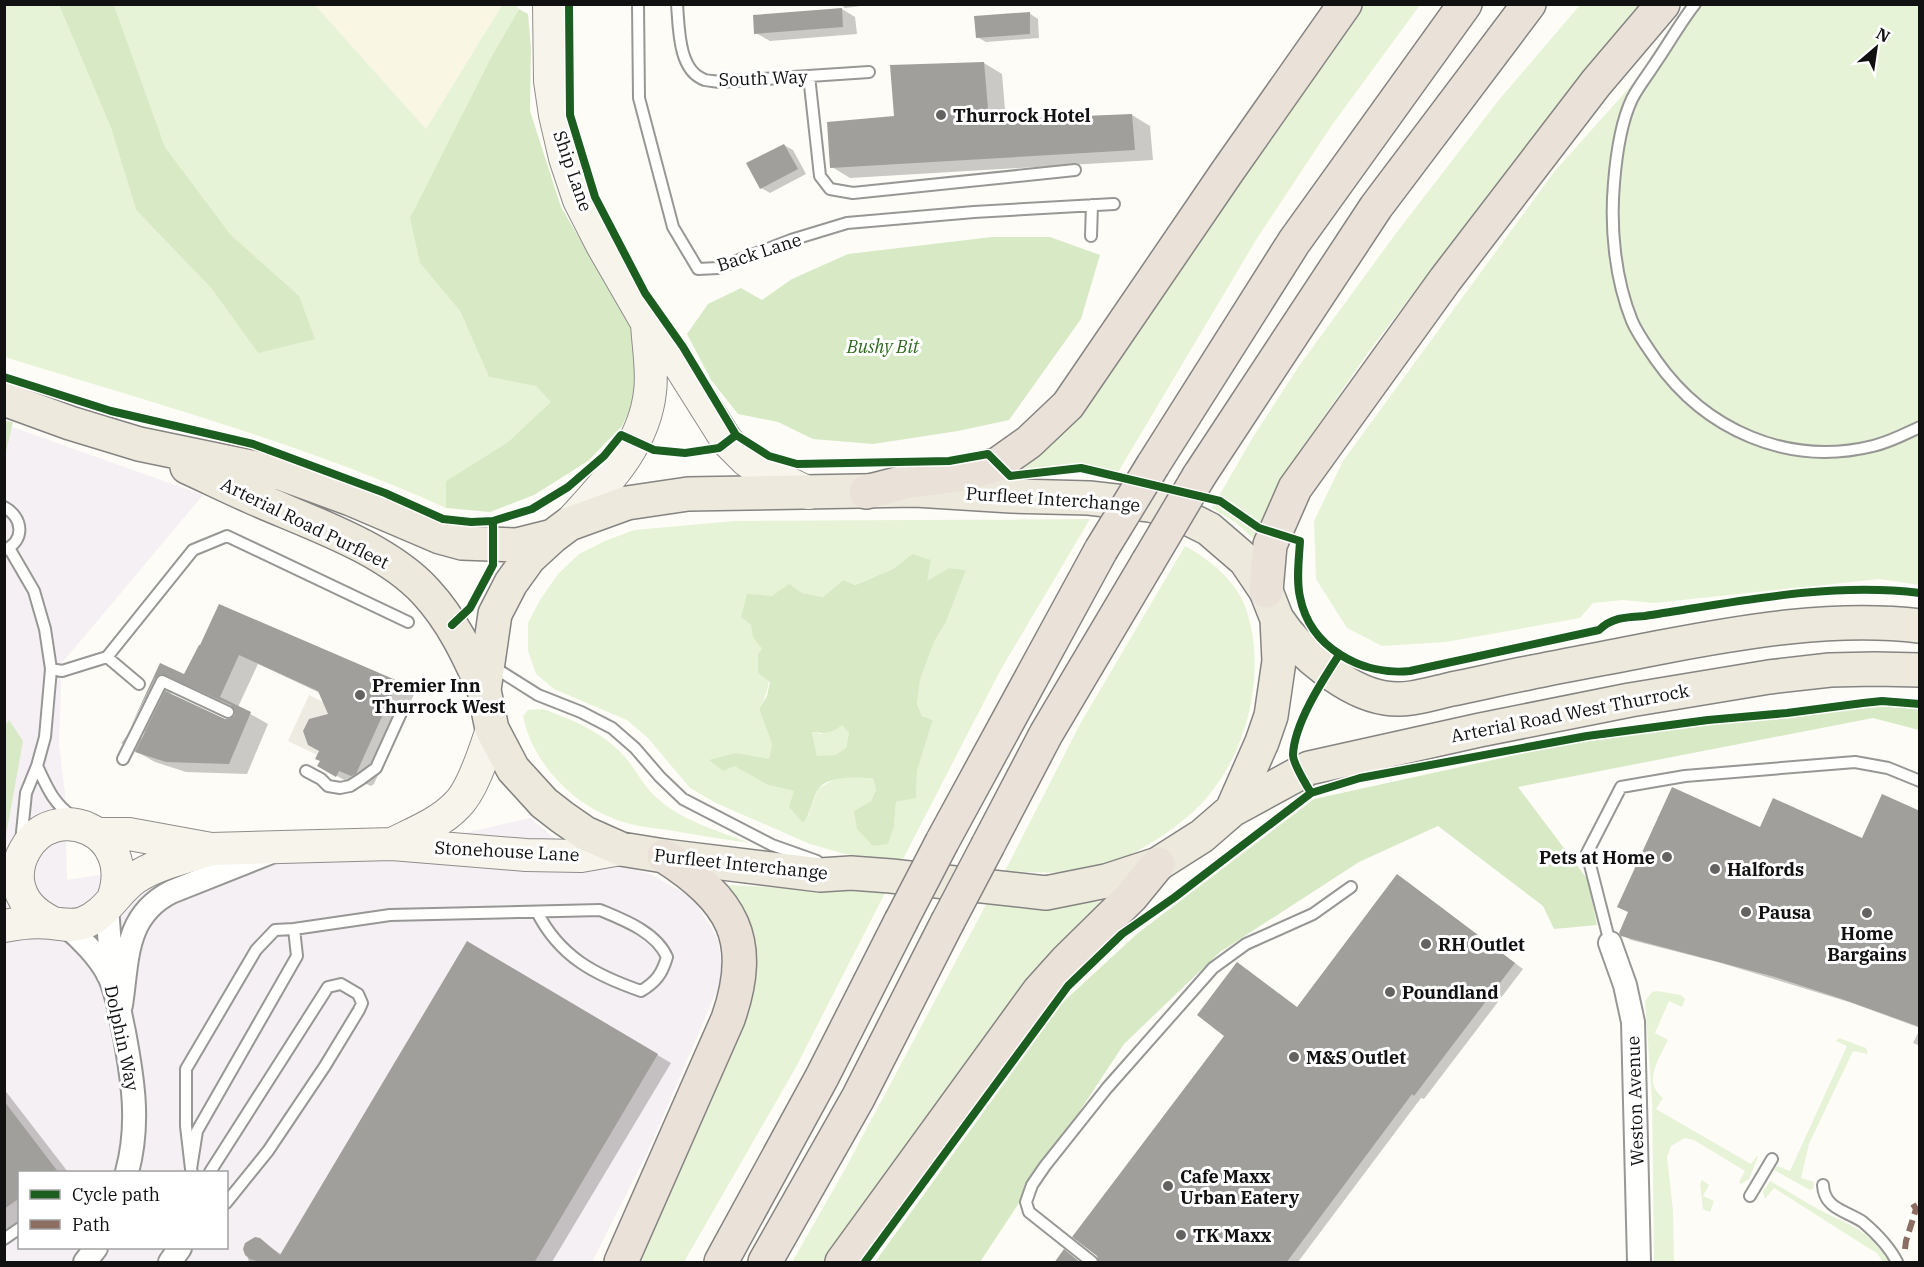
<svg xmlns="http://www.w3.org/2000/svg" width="1924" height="1267" font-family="'IBM Plex Serif',serif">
<rect width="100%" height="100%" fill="#fdfcf7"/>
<path fill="#f5f0f3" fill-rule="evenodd" d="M4 424 203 495 62 663 59 744 65 794 67 880 218 856 439 839 530 818 568 850 650 874 693 898 718 940 723 976 649 1149 592 1262H5ZM20 1172H226V1248H20Z"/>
<path fill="#f9f7e4" d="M315 5H502L426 129Z"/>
<path fill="#e7f3d7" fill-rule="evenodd" d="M5 5H59L111 128 136 210 211 288 258 353 299 297 231 235 165 147 114 5H315L426 129 502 5H516L519 9 493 54 420 263 460 311 489 377 537 386 552 402 508 442 446 481V508C304 444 153 403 5 357Z
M1363 5H1420L1332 125 1256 240 1117 474 1081 467 1013 474Z
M1580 5H1647L1502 176 1367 354 1282 477 1266 511 1260 539 1255 540 1235 522 1212 508 1253 437 1299 366 1397 232 1498 101Z
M1703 5H1919V585L1880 579 1654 603 1623 600 1593 603 1580 618 1446 642 1382 646 1347 628 1316 579 1314 521 1343 461 1554 172Z
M1090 519 1000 671 902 861 845 854 810 844 716 803 690 788 648 738 627 720 554 689 536 674 528 651V623L540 600 558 574 579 554 605 541 634 530 735 521ZM912 554 926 582 949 568 966 570 946 622 934 642 920 680 917 704 922 716 933 720 917 771 916 797 896 802 894 826 855 811 871 801 876 790 873 778H836L818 789 808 817 794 791 768 785 734 766 736 753 769 760 772 744 759 709C771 688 772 673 763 650 758 639 754 639 751 625L802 593 823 597 843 580 854 585 893 569Z
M1185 546C1208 558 1235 580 1245 606 1267 667 1250 745 1209 795 1189 820 1150 846 1121 859 1084 876 1044 873 1005 871L1080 724Z
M543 709C573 720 603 732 625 757 636 769 643 786 656 797 681 821 719 831 750 843 723 839 695 835 668 830 655 828 640 827 627 823 578 810 533 766 523 716L528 710Z
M842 724 849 733 846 748 835 755 817 757 812 732 821 734Z
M729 885 885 893 796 1067 684 1262H631L747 1004 728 887Z
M988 901C1017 905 1046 909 1075 905 1084 903 1095 900 1104 903L905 1153 825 1262H792L844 1171Z
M1657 991 1681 995 1685 999 1682 1007 1669 1001 1655 1033 1668 1040C1659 1059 1642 1082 1663 1098L1656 1109 1751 1164 1757 1156 1758 1157 1749 1179 1741 1184 1739 1182 1745 1171 1694 1140 1685 1138 1671 1146 1667 1157 1673 1210 1674 1262H1654L1652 1099 1645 1001 1652 992Z
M1839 1038 1866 1048 1868 1054 1853 1051 1809 1144 1801 1178 1814 1182 1813 1189 1810 1190 1774 1170 1777 1166 1790 1171 1847 1046 1836 1041Z
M1702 1180 1709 1185 1703 1196 1714 1201 1710 1212 1703 1209 1700 1184Z
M1770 1181C1790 1192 1810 1206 1832 1216 1858 1228 1874 1237 1889 1262H1883L1877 1253 1870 1249 1774 1188 1765 1199 1763 1192Z"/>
<path fill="#d8eac5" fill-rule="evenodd" d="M59 5H114L165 147 231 235 299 296 315 339 258 353 211 288 136 210 111 128Z
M519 9 528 14 531 48 530 111 561 207 634 332 641 387 622 426 588 461 534 495 490 512 446 508V481L508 442 551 402 536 386 489 377 460 311 420 263 410 218 493 54Z
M992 237H1050L1100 255 1081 319 1009 420 958 431 873 444 813 439 778 422 738 414 711 380 687 334 708 304 741 288 762 300 792 279 848 254Z
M5 421 13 422 5 456 4 421Z
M912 554 931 560 927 581 949 568 966 570 946 622 934 642 920 680 917 704 922 716 933 720 917 771 916 798 896 802 894 826 888 844 873 846 857 829 854 811 871 801 876 790 873 778C856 778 824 774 816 793 812 803 810 814 803 823L789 807 794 791 768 785 734 766 723 771 709 760 736 753 769 759 772 744 759 709 767 696 770 682 758 673V654L762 649 753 637 751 625 741 617 747 594 772 596 789 584 802 593 823 597 843 580 855 585 893 569ZM842 725 849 733 846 748 835 755 817 756 812 732C825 734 832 733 842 725Z
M1898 705 1919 710V730L1873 718 1518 787 1588 880 1597 925 1554 929 1543 906 1438 826 1359 862 1220 952 1124 1044 980 1262H875L1063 1002 1138 933 1314 799 1616 733Z
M9 720 23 741 5 841 4 727Z"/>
<path fill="#edebe2" d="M309 695 323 702 328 714 317 755 288 741Z"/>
<path fill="#0003" fill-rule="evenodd" d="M840 4H861V6L845 8Z
M842 9 855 17 857 34 770 41 756 33Z
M1029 13 1038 19 1039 38 986 42 977 37Z
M984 63 1002 74 1006 121 1132 115 1150 126 1153 160 850 178 832 167 896 117Z
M784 145 793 150 806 174 770 193 761 188Z
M200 646 397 682 415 692 374 784 371 786 358 780 355 786 319 766 322 761 330 715 320 693 258 664 238 707 268 724 247 774 186 772 155 762 121 743 130 732 143 739 146 733 133 725 160 665 185 676ZM180 683 235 708 236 717 230 721 224 720 170 695 173 688Z
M1920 813V1028L1852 1003 1721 963 1631 940 1622 935 1760 829 1863 840Z
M1406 881 1523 969 1424 1099 1421 1098 1298 1262H1100L1298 1008Z
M468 943 671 1063 552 1262H249L245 1249 260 1240 282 1255Z
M1920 1029V1046L1913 1043Z
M4 1089 68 1172H20V1222L4 1233Z"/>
<path fill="#a19f9c" d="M842 8 843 27 754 34 753 15Z
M1030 12V34L976 38 974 16Z
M984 62 989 120 1132 114 1135 150 830 168 827 122 894 116 890 65Z
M784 144 798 169 760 189 746 163Z
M219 604 398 681 356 774 351 776 339 771 336 777 317 766 320 761 315 759 319 751 308 745 303 731 309 719 328 714 318 691 239 655 220 697 251 712 229 764 166 762 135 752 165 691 225 719H229L234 716 235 711 231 705 161 674 155 678 131 726 160 663 184 674 199 645H200Z
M1672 787 1760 827 1773 798 1862 838 1882 794 1920 811V1027L1842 999 1775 977 1621 936 1619 933 1628 912 1617 907Z
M1397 874 1515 963 1414 1096 1412 1094 1286 1263H1099L1097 1256 1072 1237 1224 1036 1197 1015 1237 962 1297 1007Z
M467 941 658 1054 534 1263H263L250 1259 245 1255 243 1249 245 1243 255 1237 260 1238 280 1255Z
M4 1101 59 1173H20V1198L4 1209Z
M1064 1249 1081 1263H1054Z"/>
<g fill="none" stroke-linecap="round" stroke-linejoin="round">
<defs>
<path id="lane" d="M638 4 639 98 673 227 698 269 718 268 791 240 847 223 974 212 1114 204
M677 4C679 28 678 71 705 80 710 81 715 81 719 82L869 72
M1695 4C1680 23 1668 45 1654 65 1647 76 1638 87 1632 99 1621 122 1616 158 1614 183 1610 228 1615 279 1632 321 1638 335 1648 348 1656 360 1705 430 1788 467 1873 446 1890 442 1905 434 1920 427
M809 76 820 176 830 189 853 193 1075 170
M1091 236 1092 205
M4 507C23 517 26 541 4 550
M9 548 34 591 45 629 51 669 45 737 37 766 26 793 21 842
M107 657 139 684
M492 666 538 695 581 712 612 728 635 748 660 777 683 799 772 845 817 861
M51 669 62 671 107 657 193 550 227 536 408 622
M123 759 162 681 228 712
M37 766C47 787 53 803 72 816
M306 771 321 779 328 786 340 788 350 786 361 779 376 768 401 713
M294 929 390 915 600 910C624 920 656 932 667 957 662 974 656 982 641 991 595 975 560 957 537 912
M1610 943 1587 853 1621 787 1685 776 1855 762 1888 768 1920 781
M191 1169 197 1131 297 956 294 929 275 930 256 950 186 1069V1126L191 1169 192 1172
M210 1172 328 987 341 984 358 994 362 1003 359 1010 325 1066 268 1151 226 1203
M1823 1185C1824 1209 1847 1211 1863 1222 1877 1234 1889 1246 1897 1262
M1750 1196 1772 1159
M4 1239 20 1228
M1092 1262 1029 1212 1026 1202 1032 1185 1045 1166 1107 1088 1213 968 1246 944 1313 914 1351 887"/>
<path id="street" d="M107 907 110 947 108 975
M66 926C81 938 99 957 108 974 117 991 120 1014 124 1032 133 1080 140 1124 127 1172
M1610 943 1625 985 1633 1022 1639 1262
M121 1005C128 960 124 916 171 892L269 853
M85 1262 96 1248
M170 1262 180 1248"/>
<path id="secondary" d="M549 4 550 81 555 115 565 158 579 200 602 245 647 323 664 341 727 441 746 460 759 469 809 493
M569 524C604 485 644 447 650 392 653 371 648 345 647 323
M98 834H129L211 849 392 844 526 855 581 856 621 849
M392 844C414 833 440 823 457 805 473 790 485 750 492 729
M51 922C33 913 21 901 18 881 17 869 19 860 25 850 53 798 138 830 113 899
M4 926C19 923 36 921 51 923 62 924 72 927 83 923 106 915 116 891 135 878 156 864 181 859 205 851"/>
<path id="primary" d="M4 399 70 423 139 444 280 473 351 499 440 537 462 543 517 545 553 536
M187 467C209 477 231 488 254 498 308 522 385 547 426 592 452 620 468 654 484 690
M915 490 1011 496 1089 498 1150 505 1175 512 1209 529 1245 560 1266 591 1277 619 1279 661 1271 716 1262 742 1232 810 1202 836 1158 864 1106 881 1046 893 891 876 851 873 820 875 664 856 621 849 585 833 562 817 544 803 513 769 492 729 484 690 495 614 511 583 529 558 553 536 569 524 627 503 688 494Z
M1277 619C1298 651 1346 692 1385 698 1407 702 1430 694 1452 689 1477 684 1502 678 1528 673 1572 664 1617 656 1662 647 1746 631 1834 616 1920 626
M1232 810 1309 768 1480 730 1630 700 1769 677 1830 670 1875 669 1920 670"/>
<path id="highway" d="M1153 465 1294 242 1465 4
M1199 476 1376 207 1529 4
M866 492 905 482 965 474 998 464 1029 442 1068 405 1227 172 1345 4
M1266 591 1270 545 1295 488 1445 280 1596 83 1663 4
M942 842 1101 550
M988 845 1046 734 1148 562
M621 1262 728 1019C756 939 732 900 664 856
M721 1262 822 1077 901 921
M765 1262 858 1098 947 923
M842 1262 1039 991 1066 961 1131 897 1158 864"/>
</defs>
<use href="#lane" stroke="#979795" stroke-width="14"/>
<use href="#street" stroke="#979795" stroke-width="26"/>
<use href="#secondary" stroke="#8e8d8b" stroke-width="34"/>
<use href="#primary" stroke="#858482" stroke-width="36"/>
<use href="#highway" stroke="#858482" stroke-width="36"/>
<use href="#lane" stroke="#fffffe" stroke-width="10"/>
<use href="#street" stroke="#fffffe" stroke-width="22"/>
<use href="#secondary" stroke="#f6f4eb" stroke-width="32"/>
<use href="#primary" stroke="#ede9dc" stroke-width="33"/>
<use href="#highway" stroke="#eae1d8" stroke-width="33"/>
<defs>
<path id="highway-bridge" d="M1101 550 1153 465
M1148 562 1199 476
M901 921 942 842
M947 923 988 845"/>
</defs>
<use href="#highway-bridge" stroke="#858482" stroke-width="36" stroke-linecap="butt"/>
<use href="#highway-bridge" stroke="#eae1d8" stroke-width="33"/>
<path stroke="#8d6e63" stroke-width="6" stroke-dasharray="12 6" stroke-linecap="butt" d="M1905 1249 1906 1241 1916 1209 1913 1204"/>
<defs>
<path id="cycleway" d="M569 4 570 115 595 197 645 293 683 347 736 435 769 456 797 464 949 461 988 454 1010 476 1081 468 1220 501 1259 528 1300 541C1299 559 1296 579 1300 597 1310 648 1362 676 1410 671L1599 630C1612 617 1627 617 1645 616 1736 602 1828 582 1920 593
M4 377 111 411 253 444 385 493 443 519 471 522 493 521 532 509 568 487 604 456 621 435 654 450 685 453 719 448 736 435
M452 625 470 608 493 565V521
M1311 793C1306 784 1293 764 1293 755 1294 724 1322 681 1339 655
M865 1262 1068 986 1122 934 1175 897 1311 793 1360 778 1587 736 1708 720 1787 713 1863 703 1882 701 1920 704"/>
</defs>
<use href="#cycleway" stroke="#fff" stroke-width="11"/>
<use href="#cycleway" stroke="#1b5e20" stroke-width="8"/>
</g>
<g fill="#646362" stroke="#fff" stroke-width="2">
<circle cx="941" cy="115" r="6"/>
<circle cx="360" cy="695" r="6"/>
<circle cx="1667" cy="857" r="6"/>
<circle cx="1715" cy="869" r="6"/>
<circle cx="1746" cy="912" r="6"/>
<circle cx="1867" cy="913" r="6"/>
<circle cx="1426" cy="944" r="6"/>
<circle cx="1390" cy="992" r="6"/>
<circle cx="1294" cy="1057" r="6"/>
<circle cx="1168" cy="1186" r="6"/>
<circle cx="1181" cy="1235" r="6"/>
</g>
<g text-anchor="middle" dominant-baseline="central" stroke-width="6" stroke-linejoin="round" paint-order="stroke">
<g font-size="18" fill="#111" stroke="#fff">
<text transform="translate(763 78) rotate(-2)">South Way</text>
<text transform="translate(573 171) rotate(71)">Ship Lane</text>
<text transform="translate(759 252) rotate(-18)">Back Lane</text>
<text transform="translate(1053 499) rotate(4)">Purfleet Interchange</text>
<text transform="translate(305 523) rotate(26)">Arterial Road Purfleet</text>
<text transform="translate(1570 713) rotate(-11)">Arterial Road West Thurrock</text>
<text transform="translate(507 851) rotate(3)">Stonehouse Lane</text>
<text transform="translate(741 864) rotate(6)">Purfleet Interchange</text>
<text transform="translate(122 1038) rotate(78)">Dolphin Way</text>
<text transform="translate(1635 1101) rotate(-92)">Weston Avenue</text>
</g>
<g font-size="18" font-weight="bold" fill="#111" stroke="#fff" text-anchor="start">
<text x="953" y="115">Thurrock Hotel</text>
<text x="372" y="685">Premier Inn<tspan x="372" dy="21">Thurrock West</tspan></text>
<text x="1655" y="857" text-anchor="end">Pets at Home</text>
<text x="1727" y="869">Halfords</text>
<text x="1758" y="912">Pausa</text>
<text x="1867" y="933" text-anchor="middle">Home<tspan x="1867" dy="21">Bargains</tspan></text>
<text x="1438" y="944">RH Outlet</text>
<text x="1402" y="992">Poundland</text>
<text x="1306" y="1057">M&amp;S Outlet</text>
<text x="1180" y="1176">Cafe Maxx<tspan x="1180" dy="21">Urban Eatery</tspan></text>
<text x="1193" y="1235">TK Maxx</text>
</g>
<g font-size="18" font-style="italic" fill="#2f6b1f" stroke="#fff">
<text x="883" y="346">Bushy Bit</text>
</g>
</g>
<rect width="1924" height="1267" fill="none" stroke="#111111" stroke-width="12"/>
<rect x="18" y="1171" width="210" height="78" fill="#ffffff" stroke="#a0a0a0" stroke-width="1.5"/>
<rect x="30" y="1190" width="30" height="9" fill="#1b5e20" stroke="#a0a0a0" stroke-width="1.5"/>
<text x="72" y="1201" font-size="18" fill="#111111">Cycle path</text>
<rect x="30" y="1220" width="30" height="9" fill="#8d6e63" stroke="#a0a0a0" stroke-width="1.5"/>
<text x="72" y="1231" font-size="18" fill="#111111">Path</text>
<g transform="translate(1876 48) rotate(29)" stroke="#ffffff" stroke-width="4.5" paint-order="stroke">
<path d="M0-4.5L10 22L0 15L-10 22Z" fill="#111111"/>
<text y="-9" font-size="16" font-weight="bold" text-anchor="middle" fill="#111111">N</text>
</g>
</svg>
